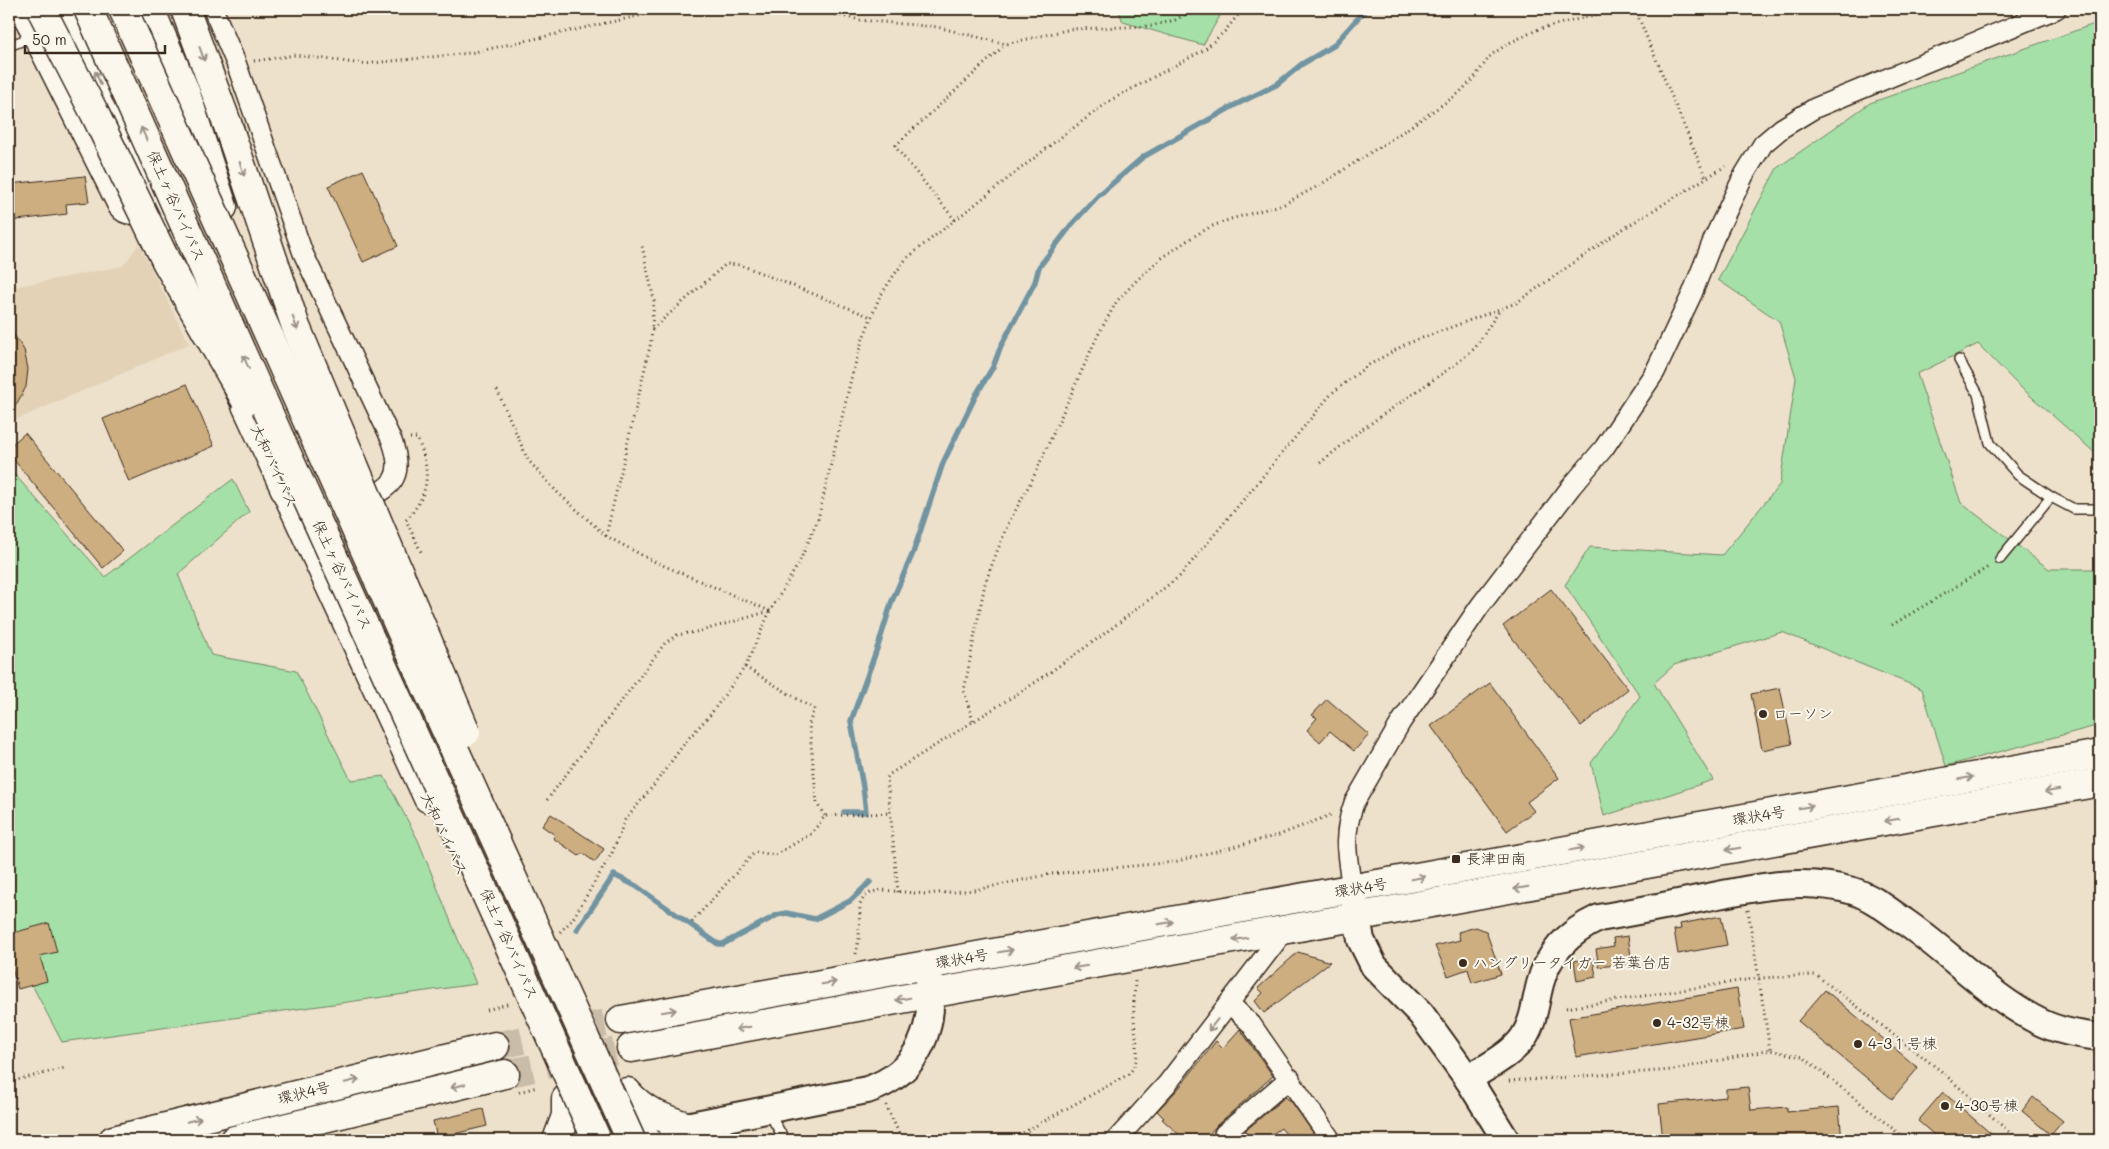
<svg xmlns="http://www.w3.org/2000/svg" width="2109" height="1149" font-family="Mali,'Klee One',sans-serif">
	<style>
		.built { fill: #e3d2b6 }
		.green { fill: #a4e0a7; stroke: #708562 }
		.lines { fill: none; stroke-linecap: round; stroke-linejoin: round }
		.stream { stroke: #7294a1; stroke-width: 5.5 }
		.building { fill: #cdae81; stroke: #3b2a1e }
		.primary-tunnel { stroke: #c9bca9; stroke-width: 28; stroke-dasharray: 28 14; stroke-linecap: butt }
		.lane-casing { stroke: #3b2a1e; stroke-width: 12 }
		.street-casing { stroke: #3b2a1e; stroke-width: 22 }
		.secondary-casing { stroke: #3b2a1e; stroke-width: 30 }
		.primary-casing { stroke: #3b2a1e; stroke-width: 31 }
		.highway-casing { stroke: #3b2a1e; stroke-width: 31 }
		.path { stroke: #3b2a1e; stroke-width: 3; stroke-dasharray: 1 4; stroke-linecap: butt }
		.lane { stroke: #fbf7ec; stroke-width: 9 }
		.street { stroke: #fbf7ec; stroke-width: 19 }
		.secondary { stroke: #fbf7ec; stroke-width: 26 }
		.primary { stroke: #fbf7ec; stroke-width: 28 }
		.highway { stroke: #fbf7ec; stroke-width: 28 }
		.highway-bridge-casing { stroke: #3b2a1e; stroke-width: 31; stroke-linecap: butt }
		.highway-bridge { stroke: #fbf7ec; stroke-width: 28 }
		.oneway { stroke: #9b9085 }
		.poi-dot { fill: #3b2a1e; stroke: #fbf7ec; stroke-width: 2 }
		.labels { text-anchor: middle; stroke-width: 4; stroke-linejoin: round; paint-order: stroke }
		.street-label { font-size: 15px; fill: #3b2a1e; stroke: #fbf7ec }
		.poi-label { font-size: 15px; fill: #3b2a1e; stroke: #fbf7ec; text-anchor: start }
	</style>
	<rect width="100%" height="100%" fill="#ede1cc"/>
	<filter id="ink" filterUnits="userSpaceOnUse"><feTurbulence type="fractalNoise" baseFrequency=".02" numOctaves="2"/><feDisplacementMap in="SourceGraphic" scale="10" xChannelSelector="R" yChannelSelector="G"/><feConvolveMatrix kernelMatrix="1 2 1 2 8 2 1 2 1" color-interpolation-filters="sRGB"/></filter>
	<g filter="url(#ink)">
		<path class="built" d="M139 244 189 344 9 423V288L123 266Z"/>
		<g class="green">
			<path d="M1118 9H1224L1203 45 1123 22Z"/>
			<path d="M2100 22V455L2095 453 2017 384 1978 344 1917 374 1961 503 2049 569H2100V725L1946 766 1922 689 1782 632 1674 665 1654 683 1713 780 1604 816 1591 763 1640 696 1565 585 1590 547 1722 555 1780 484 1796 378 1779 321 1718 280 1777 168 1870 103Z"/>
			<path d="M9 468 105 577 233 479 249 512 178 574 211 655 296 671 351 780 384 776 418 840 476 984 62 1042 9 941Z"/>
		</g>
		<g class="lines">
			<g class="stream">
				<path d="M844 812H866L863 787 851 721 879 643 892 601 913 553 943 463 976 395 993 367 1001 346 1035 282 1039 267 1073 223 1098 196 1143 157 1235 105 1276 85 1302 64 1333 46 1366 9"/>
				<path d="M577 930 614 875 636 886 718 944H723L777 915 786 913 815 919 850 901 870 882"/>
			</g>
		</g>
		<g class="building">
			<path d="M363 170 398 246 363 262 328 186Z"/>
			<path d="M85 176 89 202 66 204 67 214 9 221V184Z"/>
			<path d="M9 327 24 350 28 369 26 387 9 417Z"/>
			<path d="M187 384 214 446 129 482 103 419Z"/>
			<path d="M25 433 123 551 103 568 9 454V447Z"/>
			<path d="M1551 589 1628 689 1581 726 1503 626Z"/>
			<path d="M1490 683 1559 778 1527 802 1534 811 1507 831 1431 726Z"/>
			<path d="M1780 688 1792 744 1762 750 1751 694Z"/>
			<path d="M1327 699 1369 735 1354 751 1330 731 1320 742 1307 730 1317 718 1312 715Z"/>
			<path d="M551 814 604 849 595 862 582 853 579 856 553 838 555 835 542 826Z"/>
			<path d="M1721 916 1727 945 1678 954 1674 930 1681 929 1680 924Z"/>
			<path d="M49 923 57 952 40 956 47 981 18 989 11 965H9V934Z"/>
			<path d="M1476 927 1486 931 1501 974 1472 983 1468 969 1448 976 1435 946 1460 940 1458 932Z"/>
			<path d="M1628 936 1632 963 1599 967 1596 949 1614 946 1613 938Z"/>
			<path d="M1298 952 1330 962 1264 1013 1255 1001 1263 993 1258 988Z"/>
			<path d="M1593 958 1596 977 1577 981 1574 961Z"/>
			<path d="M1737 989 1744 1029 1576 1057 1569 1018Z"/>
			<path d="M1825 990 1918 1068 1892 1099 1798 1021Z"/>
			<path d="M1240 1029 1273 1076 1217 1125 1204 1140H1185L1162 1119 1164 1118 1157 1111 1178 1089 1216 1041 1223 1048Z"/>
			<path d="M1748 1087 1751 1110 1787 1107V1112L1839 1107 1842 1140H1663L1659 1104 1726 1097V1089Z"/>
			<path d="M1943 1092 1998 1140H1940L1918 1121Z"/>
			<path d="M1285 1097 1291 1101 1314 1134 1306 1140H1291L1281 1128 1264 1140H1251L1245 1131Z"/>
			<path d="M2033 1097 2063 1121 2051 1135 2022 1111Z"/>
			<path d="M483 1109 487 1126 437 1138 433 1121Z"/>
		</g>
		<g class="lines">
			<g class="primary-tunnel">
				<path d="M495 1046 621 1020"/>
				<path d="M505 1074 631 1048"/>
			</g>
			<g class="lane-casing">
				<g id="lane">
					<path d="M9 46 34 36"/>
					<path d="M1959 360 1978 394 1990 443 2018 475 2051 497 2074 509H2100"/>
					<path d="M2000 559 2051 497"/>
					<path d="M768 1112 785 1140"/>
				</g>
			</g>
			<g class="street-casing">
				<g id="street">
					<path d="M19 9 118 207C128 220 139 213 153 208"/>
					<path d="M213 9 236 63 303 253 392 441C406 481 390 487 357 504"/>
					<path d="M1352 889C1347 855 1342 837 1354 803L1401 722 1480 606 1571 487 1604 448 1655 372 1692 294 1714 238 1744 175 1763 144 1782 128 1815 108 2056 9"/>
					<path d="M1229 1003 1251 1024 1331 1140"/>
					<path d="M1116 1140 1167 1084 1285 930"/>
					<path d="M1230 1140 1224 1134 1290 1078"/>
				</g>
			</g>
			<g class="secondary-casing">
				<g id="secondary">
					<path d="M1353 894 1361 940 1374 966 1421 1014 1468 1079 1506 1140"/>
					<path d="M1468 1079C1486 1067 1510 1056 1523 1038 1534 1022 1535 1003 1540 984 1548 952 1571 931 1599 918 1634 912 1669 905 1703 898 1753 888 1803 876 1853 891 1872 897 1889 911 1905 922 1949 952 1993 1000 2042 1023 2059 1031 2081 1035 2100 1037"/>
					<path d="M686 1126 867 1090C920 1073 937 1025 928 973"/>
				</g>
			</g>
			<g class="primary-casing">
				<g id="primary">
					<path d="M621 1020 2100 754"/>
					<path d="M631 1048 2100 782"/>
					<path d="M113 1140 495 1046"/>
					<path d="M234 1140 505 1074"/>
				</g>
			</g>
			<g class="highway-casing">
				<g id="highway">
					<path d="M68 9 160 219"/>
					<path d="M150 9 185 91 223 207"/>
					<path d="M185 9 227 123"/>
					<path d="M235 381 428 798"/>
					<path d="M627 1092C643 1111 662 1118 686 1126L672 1140"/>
					<path d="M628 1101 646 1140"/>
					<path d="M557 1140 566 1116V1099"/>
				</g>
			</g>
			<g class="path">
				<path d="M811 9 860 20 937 27 1006 44 1071 29 1151 26 1175 20 1195 9"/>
				<path d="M1635 9 1706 178"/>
				<path d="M254 61 295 55 363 64 470 53 670 9"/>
				<path d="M955 220 897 149 896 145 1006 44"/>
				<path d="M652 329 726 264 741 265 871 317"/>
				<path d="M497 390 528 460 557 492 606 536 653 561 770 611"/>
				<path d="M410 438H417C431 469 431 493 406 520L422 554"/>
				<path d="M1320 463 1361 430 1456 364 1475 348 1499 311"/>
				<path d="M606 536 651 342 654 300 642 246"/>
				<path d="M1892 625 1990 566"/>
				<path d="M745 667 814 709 809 724 817 804 825 816"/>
				<path d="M973 721 964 691 977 623 985 584 994 559 1008 524 1033 478 1098 335 1117 301 1137 280 1159 260 1191 238 1210 227 1231 219 1284 204 1320 185 1398 135 1458 94 1474 78 1491 55 1509 43 1539 29 1618 9"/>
				<path d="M547 800 665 643 677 635 701 631 770 611"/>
				<path d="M898 892 887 778 890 774 1036 682 1100 637 1180 576 1332 393 1367 366 1406 344 1516 303 1618 232 1729 164"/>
				<path d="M1748 910 1770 1050"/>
				<path d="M692 922 755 852 775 855 811 834 825 816 890 813"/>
				<path d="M560 932 572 920 612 853 625 820 654 785 687 740 710 715 745 667 770 611 799 563 818 519 852 375 862 341 879 298 894 275 906 259 932 238 1065 134 1111 100 1204 50 1225 31 1243 9"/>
				<path d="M856 954 859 939 860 905 864 897 872 892 882 890 926 894 975 890 1051 874 1174 862 1279 835 1333 814"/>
				<path d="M1566 1008 1759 978 1816 975 1941 1071 2018 1140"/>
				<path d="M487 1010 510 1003"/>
				<path d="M1509 1081 1673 1070 1770 1050 1803 1057 1907 1140"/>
				<path d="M9 1082 65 1068"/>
				<path d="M519 1092 537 1087"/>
				<path d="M886 1105 902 1140"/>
				<path d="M1010 1140 1129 1074C1143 1057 1135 1039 1134 1018 1133 1005 1135 992 1135 979"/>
			</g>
			<use href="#lane" class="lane"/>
			<use href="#street" class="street"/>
			<use href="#secondary" class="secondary"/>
			<use href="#primary" class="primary"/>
			<use href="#highway" class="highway"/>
			<g class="highway-bridge-casing">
				<g id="highway-bridge">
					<path d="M41 9 95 114 166 261 246 401"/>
					<path d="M88 9 295 472 597 1140"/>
					<path d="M123 9 406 642 631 1140"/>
					<path d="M227 123 296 327 466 732"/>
				</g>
			</g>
			<use href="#highway-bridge" class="highway-bridge"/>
		</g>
		<defs><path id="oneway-shaft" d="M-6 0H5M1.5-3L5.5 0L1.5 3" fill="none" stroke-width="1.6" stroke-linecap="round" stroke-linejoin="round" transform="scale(1.25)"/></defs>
		<g class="oneway">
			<use href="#oneway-shaft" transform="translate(202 54) rotate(70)"/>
			<use href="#oneway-shaft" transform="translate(98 78) rotate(-113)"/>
			<use href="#oneway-shaft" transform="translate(144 134) rotate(-114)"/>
			<use href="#oneway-shaft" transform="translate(242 169) rotate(72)"/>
			<use href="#oneway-shaft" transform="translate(295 323) rotate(70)"/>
			<use href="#oneway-shaft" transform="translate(246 362) rotate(-114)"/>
			<use href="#oneway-shaft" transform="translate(1966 778) rotate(-10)"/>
			<use href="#oneway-shaft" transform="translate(2052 791) rotate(170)"/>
			<use href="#oneway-shaft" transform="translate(1806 807) rotate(-10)"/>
			<use href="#oneway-shaft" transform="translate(1892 820) rotate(170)"/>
			<use href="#oneway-shaft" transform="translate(1577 849) rotate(-10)"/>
			<use href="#oneway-shaft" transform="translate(1733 849) rotate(170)"/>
			<use href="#oneway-shaft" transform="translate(1418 878) rotate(-10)"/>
			<use href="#oneway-shaft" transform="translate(1521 888) rotate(170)"/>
			<use href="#oneway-shaft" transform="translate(1166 923) rotate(-10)"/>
			<use href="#oneway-shaft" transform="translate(1240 939) rotate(170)"/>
			<use href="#oneway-shaft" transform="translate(1006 951) rotate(-10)"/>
			<use href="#oneway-shaft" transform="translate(1080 967) rotate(170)"/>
			<use href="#oneway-shaft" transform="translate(829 983) rotate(-10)"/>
			<use href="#oneway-shaft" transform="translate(903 999) rotate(170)"/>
			<use href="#oneway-shaft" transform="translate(669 1011) rotate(-10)"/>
			<use href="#oneway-shaft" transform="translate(1213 1025) rotate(128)"/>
			<use href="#oneway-shaft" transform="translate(743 1028) rotate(170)"/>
			<use href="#oneway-shaft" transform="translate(352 1081) rotate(-14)"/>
			<use href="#oneway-shaft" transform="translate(458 1086) rotate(166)"/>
			<use href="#oneway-shaft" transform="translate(194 1120) rotate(-14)"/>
		</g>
	</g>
	<g class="poi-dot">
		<circle cx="1763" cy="714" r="5"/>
		<rect x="1451" y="854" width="10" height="10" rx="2.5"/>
		<circle cx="1463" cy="963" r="5"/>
		<circle cx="1657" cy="1023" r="5"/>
		<circle cx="1858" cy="1044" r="5"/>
		<circle cx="1945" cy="1106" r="5"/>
	</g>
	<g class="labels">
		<g class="street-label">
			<text transform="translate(176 206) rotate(66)" y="5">保土ヶ谷バイパス</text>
			<text transform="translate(274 466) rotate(65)" y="5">大和バイパス</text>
			<text transform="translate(342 575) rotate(65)" y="5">保土ヶ谷バイパス</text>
			<text transform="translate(1759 816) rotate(-10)" y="5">環状4号</text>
			<text transform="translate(444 834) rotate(65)" y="5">大和バイパス</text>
			<text transform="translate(1361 888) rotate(-10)" y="5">環状4号</text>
			<text transform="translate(509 944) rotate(66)" y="5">保土ヶ谷バイパス</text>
			<text transform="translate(962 959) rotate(-10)" y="5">環状4号</text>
			<text transform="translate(304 1093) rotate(-14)" y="5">環状4号</text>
		</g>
		<g class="poi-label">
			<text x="1773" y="719">ローソン</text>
			<text x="1466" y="864">長津田南</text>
			<text x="1473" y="968">ハングリータイガー 若葉台店</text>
			<text x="1667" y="1028">4-32号棟</text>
			<text x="1868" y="1049">4-3１号棟</text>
			<text x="1955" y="1111">4-30号棟</text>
		</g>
	</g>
	<rect width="2109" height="1149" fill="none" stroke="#fbf7ec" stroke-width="30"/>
	<rect x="15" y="15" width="2079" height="1119" fill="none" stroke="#3b2a1e" stroke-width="2" filter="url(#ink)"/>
	<path d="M25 45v8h140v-8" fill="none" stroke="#3b2a1e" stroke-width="2.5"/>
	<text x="32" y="45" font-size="15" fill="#3b2a1e" stroke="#fbf7ec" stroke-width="4" paint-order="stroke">50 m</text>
</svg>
